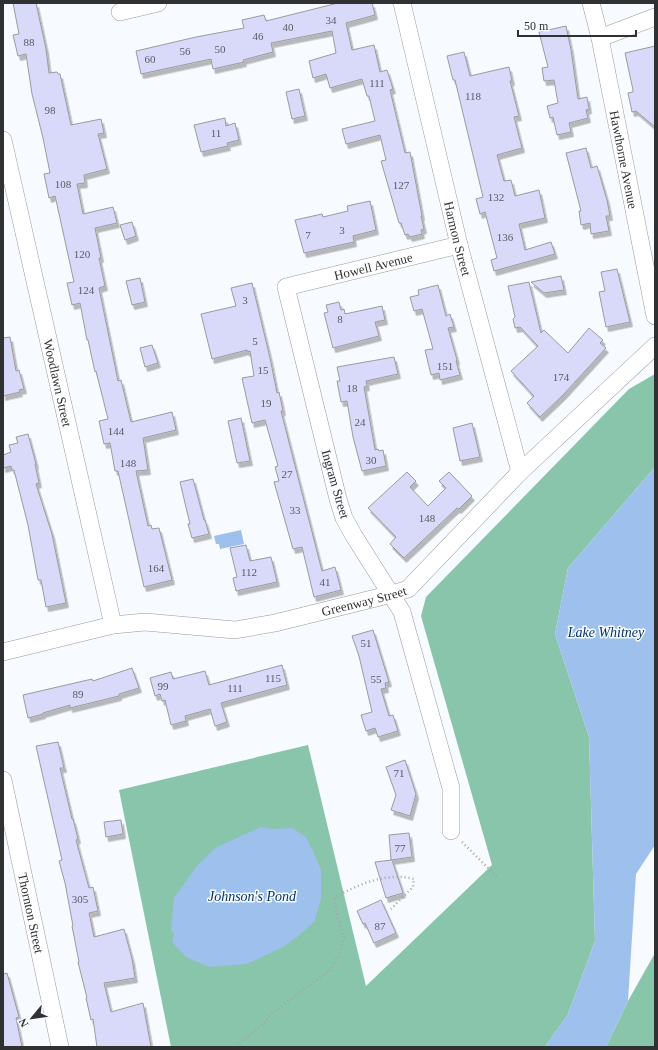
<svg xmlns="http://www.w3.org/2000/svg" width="658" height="1050" font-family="Georgia,serif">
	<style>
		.forest { fill: #89c5aa }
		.water { fill: #9ec0ec }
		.building { fill: #d9d9fa; stroke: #9a9b9f; filter: url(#shadow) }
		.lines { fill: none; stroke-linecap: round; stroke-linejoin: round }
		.minor-casing { stroke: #97999d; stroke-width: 18 }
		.path { stroke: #a3a5a8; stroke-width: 2.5; stroke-dasharray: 1 3; stroke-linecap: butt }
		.minor { stroke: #fff; stroke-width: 17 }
		.labels { text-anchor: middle; stroke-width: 3; stroke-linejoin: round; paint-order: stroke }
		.number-label { font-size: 11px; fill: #5a5b64 }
		.street-label { font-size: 13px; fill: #2f3132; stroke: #f7fafe }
		.water-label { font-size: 14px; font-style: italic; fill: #033468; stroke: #f7fafe }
	</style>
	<defs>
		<filter id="shadow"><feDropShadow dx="2.5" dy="4.5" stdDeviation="0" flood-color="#0004"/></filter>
	</defs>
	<rect width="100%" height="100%" fill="#f7fafe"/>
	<g class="forest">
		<path d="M655 374V467L568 568 555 634 589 737 595 941 568 1014 545 1047H171L119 790 308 745 366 986 492 865 421 616 426 597 629 389Z"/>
		<path d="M655 953V1047H606L628 1001Z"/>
	</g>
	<g class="water">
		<path d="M655 467V845L636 874 628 1001 606 1047H545L568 1014 595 941 589 737 555 634 568 568Z"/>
		<path d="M241 530 244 544 220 549 219 544H216L214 536Z"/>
		<path d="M261 827 272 829 292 828 306 837 310 846 312 848 321 870V899L314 922 297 937 283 947 247 964 209 967 186 957 172 942 174 934 171 929 174 898 196 867 215 848Z"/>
	</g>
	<g class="building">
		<path d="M13 3H36L46 49 49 73 57 72 58 74H60L71 125 101 119 104 133 98 134 107 169 84 175 85 183 77 184 83 214 113 207 117 223 95 228 101 258H99L105 286 99 288 101 298 118 381 121 380 131 422 172 412 176 430 143 438 148 470 136 471 148 526 151 525 152 529 159 528 172 580 144 587 118 471H115L110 443 104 444 99 421 108 419 96 371 95 372 88 340H87L80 303 72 305 67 283 74 282 56 200 55 196 49 198 44 174 50 173 43 138 32 94 26 54 18 56 13 35 19 34Z"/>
		<path d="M338 3H372L375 15 346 23 352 50 374 45 380 72 387 70 393 89 390 90 405 153 410 152 422 216H421L424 229 421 230 422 234 410 237 408 234 405 235 401 223H399L381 161 386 160 380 135 346 144 342 129 375 121 369 96H367L362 79 330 88 326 74 313 78 309 61 336 53 332 31 271 43 273 52 243 60 244 62 213 69 211 59 141 74 136 51 196 37 244 28 242 20 264 15 266 21Z"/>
		<path d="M566 26 571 50 578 99 587 97 589 109 586 110 588 118 569 123 571 132 557 135 553 117 550 118 547 106 558 103 554 80 544 81 542 68 548 67 539 32Z"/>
		<path d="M655 46V127L636 111 632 112 628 93 633 92V90L625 53Z"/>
		<path d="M464 52 470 76 509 67 512 81H510L519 116 514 117 522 148 497 155 504 181 511 180 515 196 539 190 545 218 519 224 525 250 551 242 555 254 494 271 491 260 497 258 485 212 480 214 476 199 483 197 455 80H453L447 56Z"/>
		<path d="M299 89 305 116 292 119 286 92Z"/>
		<path d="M225 118 226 126 235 123 239 140 227 143 228 146 201 152 194 125Z"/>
		<path d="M586 148 591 168 597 166 607 200 610 216H606L609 231 591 234 590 223 581 225 579 211H581L566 153Z"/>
		<path d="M370 201 376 230 353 236 354 242 304 253 295 220 322 214 323 217 348 211 347 206Z"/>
		<path d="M132 222 136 236 125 240 120 225Z"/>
		<path d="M617 269 630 322 606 327 599 292 605 291 601 272Z"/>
		<path d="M561 276 564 290 544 293 531 282Z"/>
		<path d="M140 278 145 302 132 305 126 281Z"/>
		<path d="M529 282 541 333 544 330 568 353 589 328 603 340 600 343 606 348 564 394 540 417 527 403 534 396 511 371 538 346 520 327 515 328 513 319 515 317 508 286Z"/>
		<path d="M252 283 270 358 277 393 279 392 283 411H281L322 571 335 567 341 590 314 597 302 547 293 549 274 482 279 481 275 467 278 466 265 420 252 423 242 378 254 376 250 351 247 352V350L212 359 201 314 236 306 231 288Z"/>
		<path d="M438 285 446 316 450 314 454 327 448 328 457 360 456 361 460 375 440 380 439 373 431 375 425 350 433 349 422 309 414 311 410 297 419 295 418 290Z"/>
		<path d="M339 302 341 310 344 309 345 314 382 306 385 320 375 322 379 336 333 348 324 313 328 312 326 305Z"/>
		<path d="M10 337 16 371 19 370 24 389 19 390 20 392 3 396V338Z"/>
		<path d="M152 345 158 363 145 367 140 348Z"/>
		<path d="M394 357 398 374 366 381 367 386 364 387 375 450 378 449 379 451 383 450 386 466 362 471 353 437 347 401 341 402 337 381H340L337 367Z"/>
		<path d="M241 418 250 461 237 463 228 421Z"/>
		<path d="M472 423 480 457 460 461 453 428Z"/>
		<path d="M28 434 36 464H35L39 483 36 484 52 534 66 603 46 607 41 580H38L28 525 14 470H12L11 466 3 468V455L11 452 9 445 18 443 16 437Z"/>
		<path d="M407 472 416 481 410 487 428 506 446 488 439 481 449 472 472 496 459 509 457 508 404 558 390 544 396 537 368 508Z"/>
		<path d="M193 479 204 520H205L209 534 192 538 188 524H190L180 482Z"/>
		<path d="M246 545 250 561 271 557 277 582 236 591 233 578 237 577 230 548Z"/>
		<path d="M373 630 389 682 385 683 386 688 381 689 389 716 393 715 398 731 378 737 375 728 366 731 361 715 372 712 359 656 352 636Z"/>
		<path d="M282 665 287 685 221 703 227 722 215 726 210 709 185 716 186 721 171 725 165 700 162 701 160 694 155 696 150 678 171 672 173 679 205 671 209 685Z"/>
		<path d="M132 668 139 688 119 694V696L70 708V705L43 713V714L28 718 23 695 92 679 93 681Z"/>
		<path d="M58 742 64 768H60L72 819H73L78 839 76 840 89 888 93 887 98 911 89 913 94 937 124 929 132 959 135 978 104 983 111 1012 143 1003 151 1047H97L93 1019 91 1020 86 998H87L78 962H79L72 926H73L65 883 59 861 62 860 36 746Z"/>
		<path d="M405 760 416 794 410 816 391 810 396 795 386 767Z"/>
		<path d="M121 820 123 834 106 837 104 822Z"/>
		<path d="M409 833 412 857 391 860 389 835Z"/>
		<path d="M392 860 403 893 386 898 375 862Z"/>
		<path d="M381 900 396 933 374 943 365 923 363 924 357 911Z"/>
		<path d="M7 973 19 1017 16 1018 22 1047H3V974Z"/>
	</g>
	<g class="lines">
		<g class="minor-casing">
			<g id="minor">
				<path id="s1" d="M402 3 459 245 520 472"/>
				<path id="s2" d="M591 3 600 38 655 316"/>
				<path d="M120 12 158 3"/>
				<path d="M600 38 655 17"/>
				<path id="s3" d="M3 140 113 625"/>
				<path id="s4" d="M3 652 113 625 145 622 235 630 275 623 392 594 408 589 520 472 655 346"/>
				<path id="s5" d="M3 780 60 1047"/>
				<path id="s6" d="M451 831V788L402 612 354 536 344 518 338 499 286 287 459 245"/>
			</g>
		</g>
		<g class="path">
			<path d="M462 842 497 877"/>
			<path d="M238 1047 240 1043 262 1025 272 1013 330 970 339 955 344 937 337 915 334 898C358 884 387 872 414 879L413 887 391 909"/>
		</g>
		<use href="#minor" class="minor"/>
	</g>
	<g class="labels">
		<g class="number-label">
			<text x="331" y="24">34</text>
			<text x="288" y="31">40</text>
			<text x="258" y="40">46</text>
			<text x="29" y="46">88</text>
			<text x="220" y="53">50</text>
			<text x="185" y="55">56</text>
			<text x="150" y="63">60</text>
			<text x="377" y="87">111</text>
			<text x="473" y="100">118</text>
			<text x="50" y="114">98</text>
			<text x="216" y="137">11</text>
			<text x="63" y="188">108</text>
			<text x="401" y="189">127</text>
			<text x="496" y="201">132</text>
			<text x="342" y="234">3</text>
			<text x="308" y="239">7</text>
			<text x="505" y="241">136</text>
			<text x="82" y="258">120</text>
			<text x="86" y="294">124</text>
			<text x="245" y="304">3</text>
			<text x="340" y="323">8</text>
			<text x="255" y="345">5</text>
			<text x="445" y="370">151</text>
			<text x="263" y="374">15</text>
			<text x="561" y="381">174</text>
			<text x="352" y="392">18</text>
			<text x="266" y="407">19</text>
			<text x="360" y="426">24</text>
			<text x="116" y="435">144</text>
			<text x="371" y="464">30</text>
			<text x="128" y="467">148</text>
			<text x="287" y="478">27</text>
			<text x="295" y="514">33</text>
			<text x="427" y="522">148</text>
			<text x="156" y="572">164</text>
			<text x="249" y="576">112</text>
			<text x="325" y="586">41</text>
			<text x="366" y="647">51</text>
			<text x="273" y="682">115</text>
			<text x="376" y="683">55</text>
			<text x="163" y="690">99</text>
			<text x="235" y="692">111</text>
			<text x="78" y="698">89</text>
			<text x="399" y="777">71</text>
			<text x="400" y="852">77</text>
			<text x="80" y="903">305</text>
			<text x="380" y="930">87</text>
		</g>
		<g class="street-label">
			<text dy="5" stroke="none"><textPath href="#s2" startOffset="160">Hawthorne Avenue</textPath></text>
			<text dy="5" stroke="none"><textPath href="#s1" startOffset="242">Harmon Street</textPath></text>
			<text dy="5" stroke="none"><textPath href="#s6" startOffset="664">Howell Avenue</textPath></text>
			<text dy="5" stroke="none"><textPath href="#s3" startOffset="249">Woodlawn Street</textPath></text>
			<text transform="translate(336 484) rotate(74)" y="5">Ingram Street</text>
			<text dy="5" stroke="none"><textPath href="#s4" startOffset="368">Greenway Street</textPath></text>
			<text dy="5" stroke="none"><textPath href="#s5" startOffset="136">Thornton Street</textPath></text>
		</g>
		<g class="water-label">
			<text x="606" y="637">Lake Whitney</text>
			<text x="252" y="901">Johnson's Pond</text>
		</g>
	</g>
	<rect width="658" height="1050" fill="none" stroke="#2f3132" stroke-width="8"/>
	<g transform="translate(32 1018) rotate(241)" stroke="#f7fafe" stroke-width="3" paint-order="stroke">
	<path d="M0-3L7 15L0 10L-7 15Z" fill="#2f3132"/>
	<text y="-6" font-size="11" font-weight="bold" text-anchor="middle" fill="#2f3132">N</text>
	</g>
	<path d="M518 30v6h118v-6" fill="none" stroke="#2f3132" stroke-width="2"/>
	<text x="524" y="30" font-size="12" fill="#2f3132" stroke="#f7fafe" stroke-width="3" paint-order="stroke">50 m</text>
</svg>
